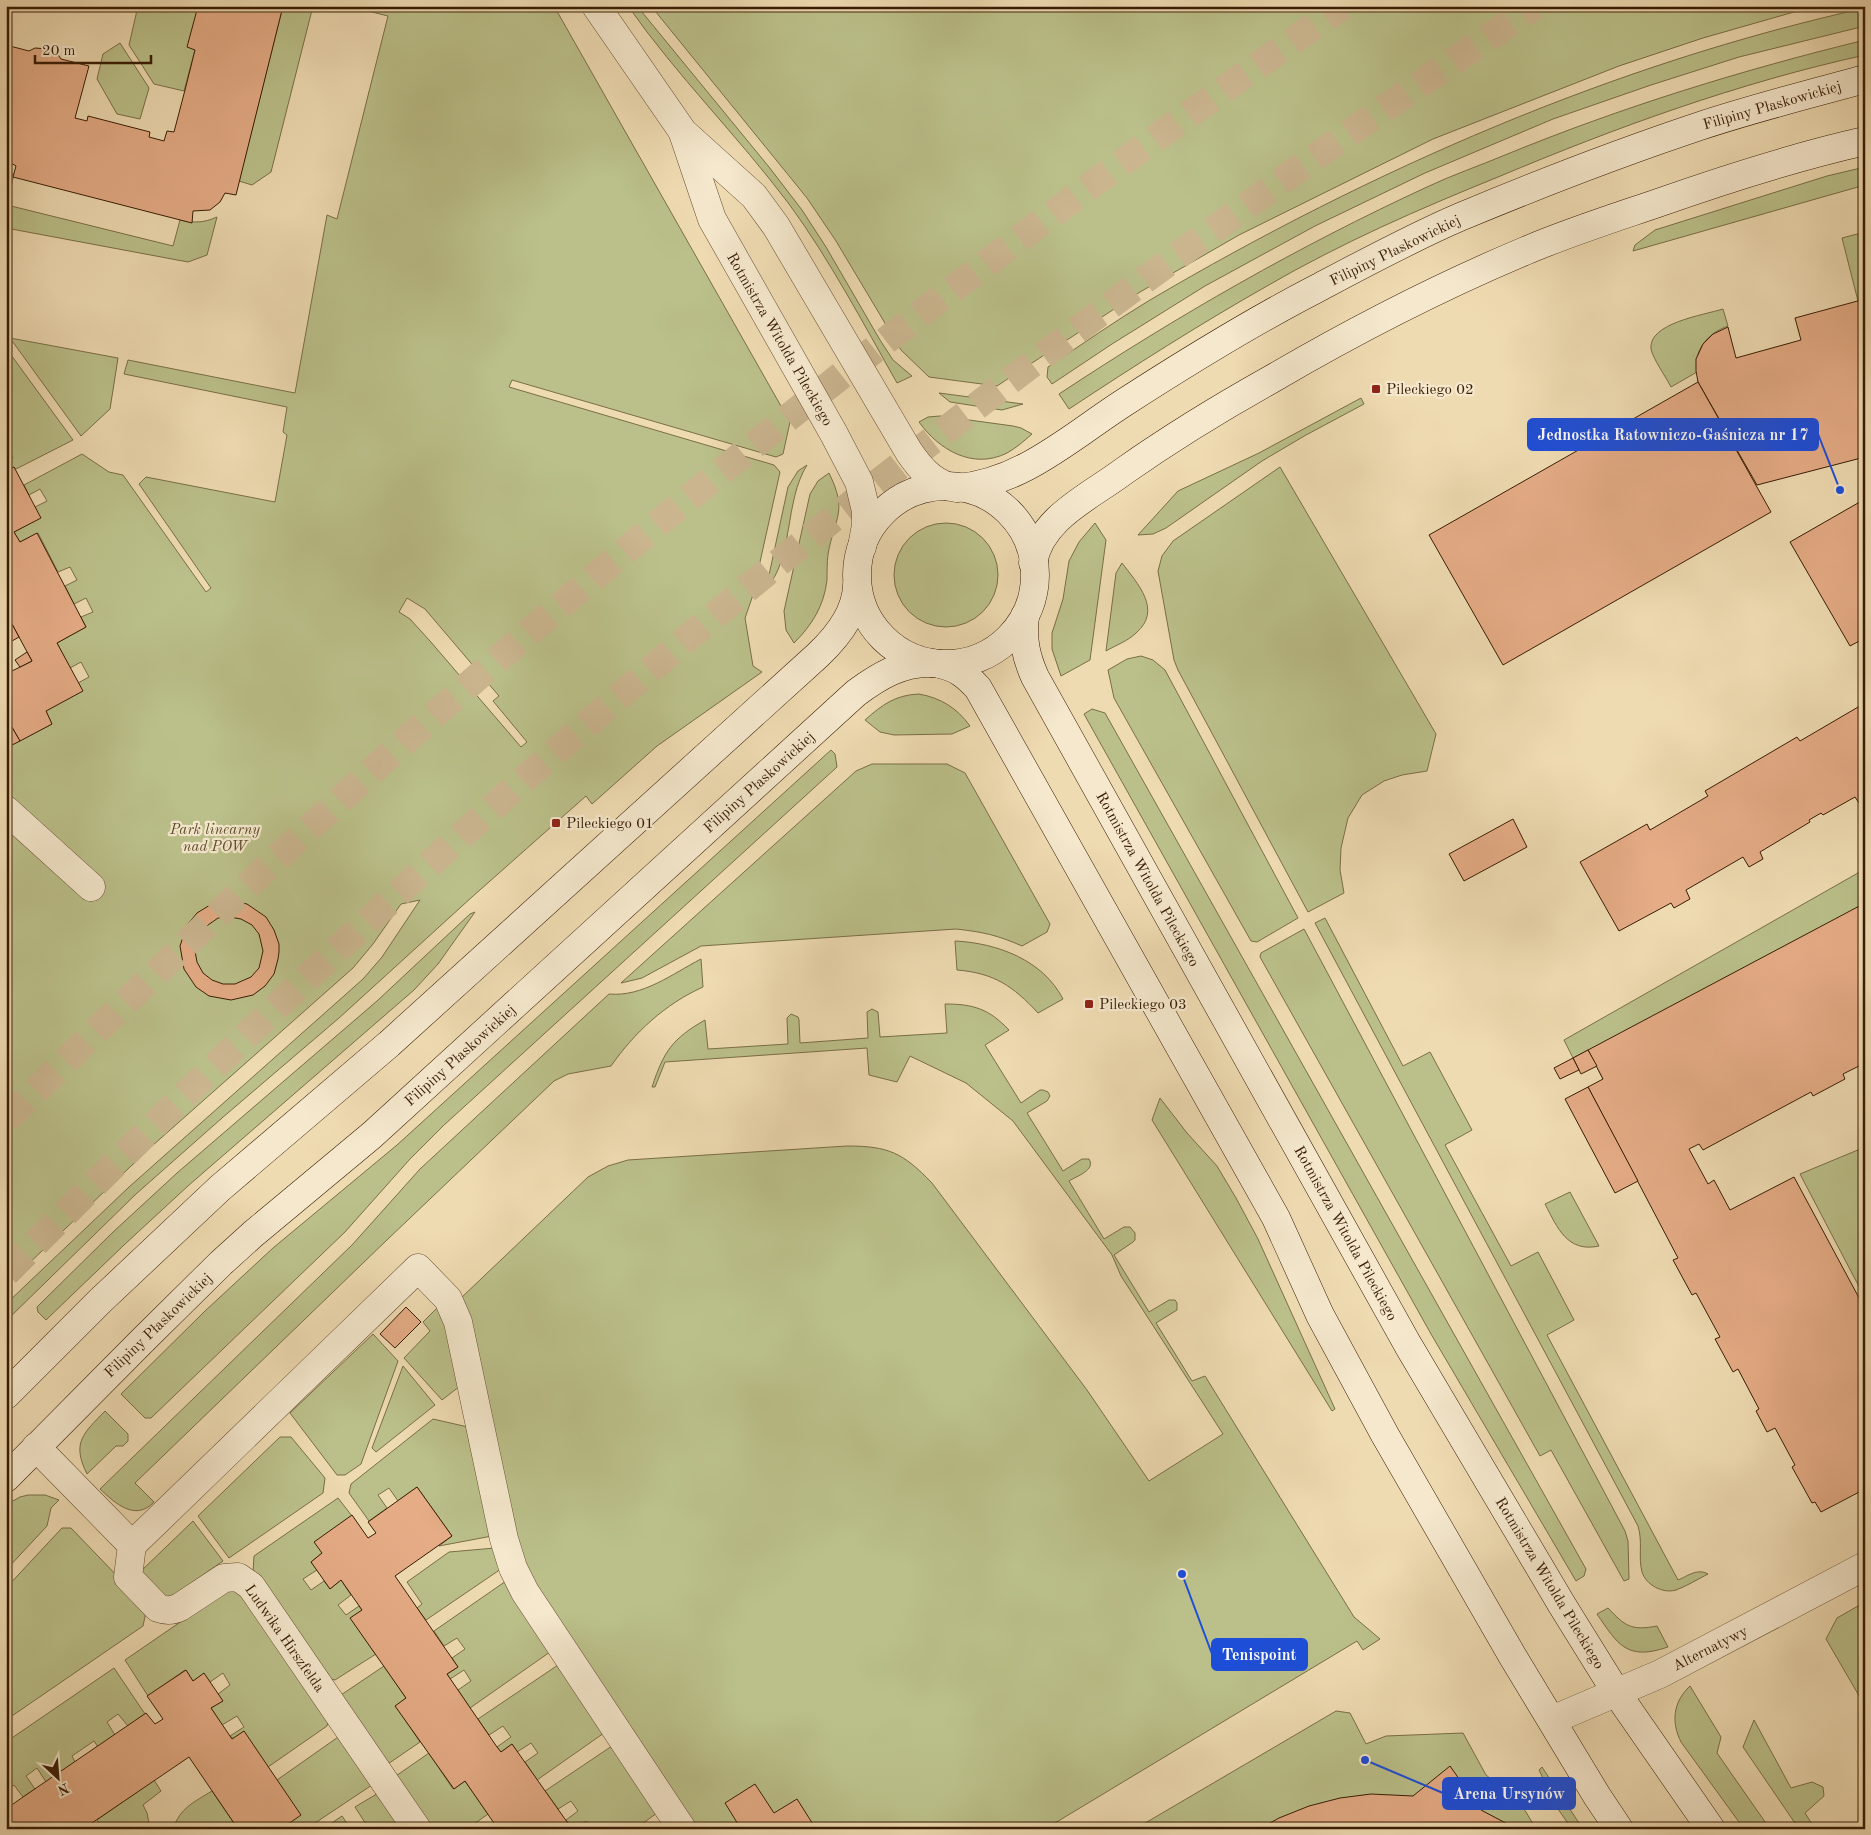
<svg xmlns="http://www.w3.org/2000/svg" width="1871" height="1835" font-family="'Old Standard TT',serif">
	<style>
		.green { fill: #bbc08a; stroke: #7a6e46; fill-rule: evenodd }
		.building { fill: #e5ac86; stroke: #381c03; fill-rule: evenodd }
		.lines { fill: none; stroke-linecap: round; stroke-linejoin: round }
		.motorway-tunnel { stroke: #cab58f; stroke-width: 28; stroke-dasharray: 28 14; stroke-linecap: butt }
		.minor-casing { stroke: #664c2f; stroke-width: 29 }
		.secondary-casing { stroke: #381c03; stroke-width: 29 }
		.minor { stroke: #f5e8cd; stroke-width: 28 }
		.secondary { stroke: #f5e8cd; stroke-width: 28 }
		.poi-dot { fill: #8f2418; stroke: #f5e8cd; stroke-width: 2 }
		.labels { text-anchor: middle; stroke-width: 4.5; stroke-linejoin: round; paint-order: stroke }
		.street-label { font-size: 15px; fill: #381c03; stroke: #f5e8cd }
		.poi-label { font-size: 15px; fill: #381c03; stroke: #f5e8cd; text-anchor: start }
		.park-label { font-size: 15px; font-style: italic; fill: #5f4d2c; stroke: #f5e8cd }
		.leader { fill: none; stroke: #1d4ed8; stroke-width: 2 }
		.callout-dot { fill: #1d4ed8; stroke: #f5e8cd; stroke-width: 2 }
		.callout { fill: #1d4ed8; stroke: #1d4ed8; stroke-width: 2 }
		.callout-label { font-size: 16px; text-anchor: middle; font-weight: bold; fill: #fff }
	</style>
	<rect width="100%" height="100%" fill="#efdbb2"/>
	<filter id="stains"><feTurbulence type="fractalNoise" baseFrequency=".004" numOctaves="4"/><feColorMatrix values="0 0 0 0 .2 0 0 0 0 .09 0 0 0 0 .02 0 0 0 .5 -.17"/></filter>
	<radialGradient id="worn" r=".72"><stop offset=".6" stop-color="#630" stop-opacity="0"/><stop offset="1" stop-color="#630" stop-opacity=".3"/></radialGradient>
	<g class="green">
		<path d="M138 6H198L195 50 184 91 154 84 129 45Z"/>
		<path d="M283 6H313L271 172 252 185 239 181Z"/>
		<path d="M360 6H554L790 422 783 454 776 457 512 380 509 387 774 465 780 472 752 598 745 618 753 666 762 672 657 746 592 804 586 796 472 897 339 1018 222 1118 136 1194 6 1321V1304L129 1187 363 979 382 957 420 900 401 904 373 944 353 968 152 1146 22 1270 6 1282V748L52 724 46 711 82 691 78 683 89 677 81 662 70 668 57 643 86 627 81 617 93 612 86 598 74 604 65 586 77 580 70 567 58 572 38 533 20 542 14 532 40 518 35 507 47 501 40 489 29 495 24 485 82 454 109 472 123 475 206 592 211 588 139 484 146 477 275 502 287 435 283 432 287 407 124 374 128 360 295 393 327 215 337 219 388 16 360 9ZM407 598 425 609 499 696 493 701 527 742 521 747 430 641 410 619 399 612Z"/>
		<path d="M628 6H637L769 167 802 210 826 247 880 340 893 360 912 376 897 383C863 323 830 260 789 204 738 136 677 76 628 6Z"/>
		<path d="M651 6H1815L1703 38 1619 66 1433 139 1239 235 1140 292 997 386 929 377 901 350 836 241 807 198Z"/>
		<path d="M1865 8V26L1739 57 1651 85 1553 119 1425 173 1315 226 1205 286 1112 344 1052 384 1047 377 1048 367C1081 345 1115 321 1150 300 1371 170 1613 64 1865 8Z"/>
		<path d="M1865 40V55C1738 83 1617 127 1498 177 1419 209 1341 243 1267 286 1200 324 1134 366 1069 409L1059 394C1177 316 1299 246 1427 187 1452 175 1479 166 1505 155 1622 107 1742 70 1865 40Z"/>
		<path d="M120 43 149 88 140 119 117 114 97 79 103 54Z"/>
		<path d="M1865 167V185L1633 251 1635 245 1655 230 1827 176Z"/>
		<path d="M6 173 14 174 7 205 173 246 180 220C194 223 204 223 217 217L207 255 188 262 6 228Z"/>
		<path d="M1865 232V299L1858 301 1842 238Z"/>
		<path d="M1723 309 1728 326C1708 333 1693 350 1697 372L1671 387C1666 377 1653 359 1651 349 1648 323 1704 315 1723 309Z"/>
		<path d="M10 338 118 358 110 409 81 436Z"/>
		<path d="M6 348 73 440 16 469 14 467 6 471V461L13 458 6 445Z"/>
		<path d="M939 393 1023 404 1002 410 950 402Z"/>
		<path d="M1361 398 1364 404 1306 435 1262 461 1166 528 1153 534 1138 535 1178 491 1259 453Z"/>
		<path d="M940 416 1013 426 1021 428 1032 434C1024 441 1016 448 1007 453 973 470 939 450 919 422L928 417Z"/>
		<path d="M807 465C784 502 794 558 766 589L788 487 798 471Z"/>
		<path d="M1280 467 1436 734 1427 771 1402 775 1384 781 1362 795 1348 818 1341 848 1340 870 1344 893 1308 912 1178 670 1174 660 1158 571 1162 556 1173 541Z"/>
		<path d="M829 473C848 512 835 516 828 554 827 563 827 571 827 580 824 606 812 625 794 643L786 630 784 611 810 494 818 481Z"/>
		<path d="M1095 523 1106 540 1090 660 1061 676 1052 649V633L1063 599 1069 561 1079 542Z"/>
		<circle cx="946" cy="575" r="52"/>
		<path d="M1122 563C1137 583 1163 610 1136 633 1128 641 1116 645 1106 651L1116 573Z"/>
		<path d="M1141 656 1153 660 1165 670 1298 918 1257 942 1251 941 1114 698 1108 670 1127 659Z"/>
		<path d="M919 694C941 698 957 708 970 726L952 734 894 735 880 732 865 720C882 705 895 695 919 694Z"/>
		<path d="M1092 709 1105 713 1586 1569 1584 1576 1576 1581 1431 1334 1084 714Z"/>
		<path d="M831 750 835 754 837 767 443 1126 410 1159 345 1232 151 1418H145L121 1394 205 1311 273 1248 397 1145Z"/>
		<path d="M872 764H947L965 773 1050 924 1047 932 1022 946C997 935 983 932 956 929L701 946 642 978 621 983 856 771Z"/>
		<path d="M1865 869V986L1603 1079 1588 1050 1573 1058 1564 1040Z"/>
		<path d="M475 912 438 964 414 990 189 1185 124 1245 46 1320 38 1312 37 1307 112 1233 177 1173 377 1001 470 914Z"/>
		<path d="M1325 918 1403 1066 1430 1052 1472 1130 1445 1145 1511 1266 1538 1252 1574 1320 1547 1335 1678 1580C1688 1576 1697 1568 1708 1574 1698 1579 1687 1586 1676 1590 1663 1594 1646 1585 1642 1572 1638 1557 1643 1542 1638 1526L1315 923Z"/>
		<path d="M1304 929 1625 1531 1628 1541 1629 1579 1624 1581 1551 1450 1540 1456 1260 957 1261 953Z"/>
		<path d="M955 941C997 943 1043 960 1063 999L1038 1013C1013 986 994 973 957 970Z"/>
		<path d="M701 959 703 987C665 1004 634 1033 611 1066L568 1074 554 1081 389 1238 135 1483 154 1502C135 1522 115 1503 100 1489L352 1245 420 1169 609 994C643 997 672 974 701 959Z"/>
		<path d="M945 1004C974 1004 989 1009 1009 1030L985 1045 1021 1103 1040 1090H1043L1048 1092 1050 1096 1047 1101 1027 1113 1063 1171 1082 1159H1089C1096 1170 1077 1176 1069 1181L1104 1239 1124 1227H1130L1135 1233V1240L1133 1242 1114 1255 1149 1312 1169 1300H1175L1177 1303V1310L1156 1323 1192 1381 1205 1376 1354 1617 1380 1639 1363 1650 1357 1641 1045 1829H710L708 1826 705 1829H696L535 1586 514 1535 461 1298 588 1177 608 1166 628 1160 847 1146C889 1146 903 1153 932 1183L1087 1390 1149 1481 1223 1434 1121 1276 1112 1255 1013 1121 966 1083 910 1056 897 1082 869 1075 867 1048 665 1062 655 1087H652C664 1051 672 1039 705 1020L708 1049 788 1044 787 1018 791 1014 798 1017 799 1020 800 1043 868 1038 867 1012 872 1009 878 1012 880 1037 947 1033Z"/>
		<path d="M1160 1098 1187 1133 1217 1166 1236 1198 1258 1239 1335 1409 1332 1411 1152 1120Z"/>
		<path d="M1865 1147V1298L1800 1174Z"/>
		<path d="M1570 1192 1599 1246C1567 1253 1557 1227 1545 1204Z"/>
		<path d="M439 1306 447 1326 460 1386 442 1400 404 1358 430 1331 423 1322Z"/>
		<path d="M373 1334 398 1361 361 1464 345 1475H337L290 1413Z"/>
		<path d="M403 1366 435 1405 376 1452 372 1448Z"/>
		<path d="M105 1411 128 1434V1441L123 1446H116L87 1474C71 1442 84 1433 105 1411Z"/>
		<path d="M433 1419 468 1427 492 1536 439 1546 452 1536 417 1487 398 1501 389 1488 378 1495 387 1508 369 1521 349 1493 351 1484Z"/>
		<path d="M280 1437H291L325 1478 323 1493 229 1558 198 1516Z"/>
		<path d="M28 1495H45L59 1500 51 1508 47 1526 6 1570V1505L20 1497Z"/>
		<path d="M338 1498 352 1516 322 1553 311 1562 317 1570 303 1579 311 1590 324 1581 330 1589 341 1580 351 1595 338 1605 346 1615 359 1606 362 1610 351 1618 376 1654 335 1680 326 1678 253 1573 254 1556Z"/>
		<path d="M193 1521 223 1561 169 1598 157 1597 140 1572Z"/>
		<path d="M62 1528H71L147 1607 143 1626 6 1720V1588Z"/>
		<path d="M495 1548 501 1569 426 1620 417 1608 422 1604 407 1582 449 1552Z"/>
		<path d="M506 1581 550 1652 470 1708 458 1690 471 1681 464 1670 450 1679 447 1674 458 1667 452 1658 465 1649 457 1638 444 1646 434 1631Z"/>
		<path d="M234 1591 244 1594 329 1718 327 1726 268 1767 230 1736 244 1727 237 1716 222 1725 211 1708 222 1701 218 1694 230 1685 223 1673 210 1682 193 1681 185 1670 148 1696 125 1660 224 1592Z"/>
		<path d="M1865 1602V1706L1826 1639 1837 1618Z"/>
		<path d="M1608 1608C1625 1626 1631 1631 1657 1626L1668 1647C1627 1661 1618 1645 1597 1614Z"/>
		<path d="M558 1665 604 1733 537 1780 525 1762 538 1753 531 1743 517 1752 512 1744 501 1752 497 1747 511 1737 503 1726 489 1735 478 1719Z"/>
		<path d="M384 1666 406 1698 396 1706 420 1742 385 1766 338 1697Z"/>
		<path d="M114 1668 145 1714 128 1726 118 1714 107 1722 115 1735 98 1747 94 1741 72 1756 75 1762 46 1782 37 1768 26 1776 35 1789 23 1797 14 1785 6 1791V1742Z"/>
		<path d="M1690 1686 1721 1737 1717 1753 1770 1829H1744L1681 1742C1671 1722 1673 1702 1690 1686Z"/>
		<path d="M1336 1711 1350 1713 1366 1744 1386 1736 1463 1733 1486 1775 1512 1795 1526 1812 1536 1829H1135Z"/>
		<path d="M1754 1720 1791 1788 1812 1782 1823 1787 1824 1796 1805 1813 1815 1829H1799L1743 1747Z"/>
		<path d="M341 1735 375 1783 306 1829H281L277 1780Z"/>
		<path d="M612 1746 657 1813 635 1829H592L586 1821 576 1829H572L566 1820 578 1811 571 1801 558 1809 545 1791Z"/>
		<path d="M429 1753 453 1789 465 1781 488 1814 467 1829H428L393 1778Z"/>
		<path d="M1542 1767 1583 1829H1572L1558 1809 1539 1770Z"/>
		<path d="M154 1780 161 1791 143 1805 147 1813 150 1829H103L97 1820Z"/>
		<path d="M212 1791 238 1829H173C180 1808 194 1802 212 1791Z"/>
		<path d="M380 1792 405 1829H369L355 1807Z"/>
		<path d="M342 1816 351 1829H323Z"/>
	</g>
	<g class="building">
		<path d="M198 6H283L236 195 225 193 220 202 210 210 193 211 192 223 13 177 16 166 6 160V45L29 51 35 48 48 49 57 53 61 59 89 66 75 118 87 121 88 116 150 132 149 137 164 141 167 131 174 132 185 90 195 50 187 47Z"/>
		<path d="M1865 299V457L1757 485 1698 382 1696 371V359L1703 344 1713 334 1728 327 1736 358 1801 340 1795 318Z"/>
		<path d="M1698 382 1771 512 1503 665 1429 535Z"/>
		<path d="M14 467 41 518 14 532 20 542 37 533 86 627 57 643 83 691 46 711 52 724 20 741 6 717V674L32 661 6 613V471Z"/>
		<path d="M1865 499V638L1850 646 1790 542Z"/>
		<path d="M12 624 19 637 12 641 6 628Z"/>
		<path d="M27 652 32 661 20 667 15 660Z"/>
		<path d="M1865 703V800L1859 803 1855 797 1823 815 1821 813 1809 820 1810 822 1760 852 1763 859 1749 867 1743 857 1686 890 1690 899 1674 908 1671 903 1619 931 1580 862 1647 824 1650 830 1708 796 1705 791 1797 737 1800 741Z"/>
		<path d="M6 717 20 741 6 748Z"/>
		<path d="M1513 819 1527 847 1464 881 1449 854Z"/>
		<path d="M232 901 247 904 266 917 274 930 279 944V952L278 959 274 974 265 986 253 995 231 1000 209 996 196 987 184 969 180 946 187 925 197 913 210 905ZM230 917 241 919 252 925 259 934 263 951 259 968 251 977 235 984H223L212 980 203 973 197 962 195 951 200 933 208 925 218 918Z"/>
		<path d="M1865 903V1063L1843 1074 1845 1079 1813 1096 1811 1092 1703 1150 1699 1144 1689 1149 1708 1184 1714 1180 1730 1210 1794 1177 1865 1309V1482L1863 1483 1865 1489 1821 1512 1815 1502 1812 1503 1792 1467 1795 1465 1775 1428 1767 1432 1756 1411 1759 1409 1738 1369 1733 1372 1715 1339 1720 1337 1696 1293 1692 1295 1673 1260 1678 1258 1588 1087 1603 1079 1588 1050Z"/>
		<path d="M1588 1050 1597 1066 1581 1074 1573 1058Z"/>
		<path d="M1573 1058 1579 1070 1560 1079 1554 1068Z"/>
		<path d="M1588 1087 1638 1181 1615 1193 1565 1099Z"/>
		<path d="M406 1307 421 1322 395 1348 380 1334Z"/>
		<path d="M417 1487 452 1536 395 1576 458 1667 447 1674 497 1747 501 1752 512 1744 572 1829H498L465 1781 454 1789 395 1706 406 1698 350 1618 362 1610 341 1580 330 1589 311 1562 322 1553 314 1542 352 1515 368 1538 376 1533 368 1522Z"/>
		<path d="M186 1670 193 1681 204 1673 223 1701 211 1708 232 1739 244 1731 301 1815 281 1829H238L189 1757 89 1825 91 1829H6V1809L23 1797 146 1713 155 1724 163 1719 147 1696Z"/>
		<path d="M1450 1766 1481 1810 1517 1829H1259L1279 1818 1309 1806 1340 1798 1371 1794 1413 1796Z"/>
		<path d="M755 1784 774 1813 797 1799 816 1829H741L725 1803Z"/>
	</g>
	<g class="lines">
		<g class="motorway-tunnel">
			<path d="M6 1120C172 955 341 794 518 642 781 415 1057 203 1343 6"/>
			<path d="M6 1273C277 998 561 734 864 494 1081 322 1305 160 1535 6"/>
		</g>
		<g class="minor-casing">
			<g id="minor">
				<path d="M596 6 683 132 754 196 776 226 909 452C920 468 931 481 950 487"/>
				<path d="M683 133 712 219 834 434 859 482 866 511V525L862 547"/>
				<path d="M6 810 91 887"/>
				<path d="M36 1447 132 1545"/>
				<path d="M132 1545 418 1268 448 1299 458 1322 504 1539 513 1568 525 1592 682 1829"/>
				<path d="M132 1545 128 1577 158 1608C166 1611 172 1611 180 1607L224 1578 238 1577 251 1586 417 1829"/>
				<path d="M1552 1720 1660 1674 1865 1566"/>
			</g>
		</g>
		<g class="secondary-casing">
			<g id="secondary">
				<circle cx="946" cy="575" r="89"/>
				<path d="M957 488C1022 483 1072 436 1125 402 1187 362 1250 323 1316 289 1363 264 1411 238 1460 217 1539 184 1619 153 1700 126 1754 108 1810 94 1865 79"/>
				<path d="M1033 563C1040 518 1091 496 1124 471 1171 438 1220 408 1270 380 1352 332 1437 288 1525 251 1567 233 1611 219 1655 204 1723 180 1794 157 1865 141"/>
				<path d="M1025 616C1022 639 1026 657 1035 677L1408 1345 1562 1605 1616 1692 1711 1829"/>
				<path d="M940 664C957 668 966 675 978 688L1276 1218 1320 1315 1385 1435 1513 1657 1597 1796 1619 1829"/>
				<path d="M6 1395 100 1301 220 1188 389 1044 818 655C837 637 856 614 857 586"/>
				<path d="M6 1478 144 1339 221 1263 253 1234 372 1135 856 693C879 676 902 662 931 663"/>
			</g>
		</g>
		<use href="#minor" class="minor"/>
		<use href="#secondary" class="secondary"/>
	</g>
	<g class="poi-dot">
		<rect x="1371" y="384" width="10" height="10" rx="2.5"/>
		<rect x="551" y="818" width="10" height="10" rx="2.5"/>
		<rect x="1084" y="999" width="10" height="10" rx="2.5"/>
	</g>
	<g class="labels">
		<g class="street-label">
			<text transform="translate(1772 105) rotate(-16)" y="5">Filipiny Płaskowickiej</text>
			<text transform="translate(1395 250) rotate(-26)" y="5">Filipiny Płaskowickiej</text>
			<text transform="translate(780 339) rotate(60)" y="5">Rotmistrza Witolda Pileckiego</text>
			<text transform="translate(759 782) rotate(-42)" y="5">Filipiny Płaskowickiej</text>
			<text transform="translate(1148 879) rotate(61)" y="5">Rotmistrza Witolda Pileckiego</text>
			<text transform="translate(460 1055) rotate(-42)" y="5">Filipiny Płaskowickiej</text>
			<text transform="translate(1346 1233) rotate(61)" y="5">Rotmistrza Witolda Pileckiego</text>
			<text transform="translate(158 1325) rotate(-44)" y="5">Filipiny Płaskowickiej</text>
			<text transform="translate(1550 1583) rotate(59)" y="5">Rotmistrza Witolda Pileckiego</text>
			<text transform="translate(285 1638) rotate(55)" y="5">Ludwika Hirszfelda</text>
			<text transform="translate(1710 1648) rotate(-27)" y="5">Alternatywy</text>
		</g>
		<g class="poi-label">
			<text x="1386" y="394">Pileckiego 02</text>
			<text x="566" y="828">Pileckiego 01</text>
			<text x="1099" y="1009">Pileckiego 03</text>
		</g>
		<g class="park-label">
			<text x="215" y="834">Park linearny<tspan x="215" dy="17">nad POW</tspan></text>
		</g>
	</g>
	<path class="leader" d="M1840 490L1818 434M1182 1574L1212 1654M1365 1760L1443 1793"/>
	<g class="callout-dot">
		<circle cx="1840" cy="490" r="5"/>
		<circle cx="1182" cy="1574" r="5"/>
		<circle cx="1365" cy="1760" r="5"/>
	</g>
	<g class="callout">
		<rect x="1528" y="419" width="290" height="31" rx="5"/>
		<rect x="1212" y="1639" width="95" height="31" rx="5"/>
		<rect x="1443" y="1778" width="132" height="31" rx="5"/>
	</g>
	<g class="callout-label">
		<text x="1673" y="440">Jednostka Ratowniczo-Gaśnicza nr 17</text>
		<text x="1259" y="1660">Tenispoint</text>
		<text x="1509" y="1799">Arena Ursynów</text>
	</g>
	<rect width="1871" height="1835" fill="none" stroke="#efdbb2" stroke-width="25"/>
	<rect x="8" y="8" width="1856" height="1820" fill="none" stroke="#381c03" stroke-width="2.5"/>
	<rect x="12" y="12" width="1846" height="1810" fill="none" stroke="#381c03"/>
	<g transform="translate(58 1778) rotate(154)" stroke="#f5e8cd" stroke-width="4" paint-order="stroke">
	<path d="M0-4L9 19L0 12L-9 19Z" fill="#381c03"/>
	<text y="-8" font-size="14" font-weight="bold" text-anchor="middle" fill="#381c03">N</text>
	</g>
	<path d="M35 55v8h116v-8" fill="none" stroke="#381c03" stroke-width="2.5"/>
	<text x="42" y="55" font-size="15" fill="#381c03" stroke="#f5e8cd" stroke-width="4" paint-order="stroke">20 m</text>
	<rect width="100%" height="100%" filter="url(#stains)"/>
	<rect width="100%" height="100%" fill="url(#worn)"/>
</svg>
